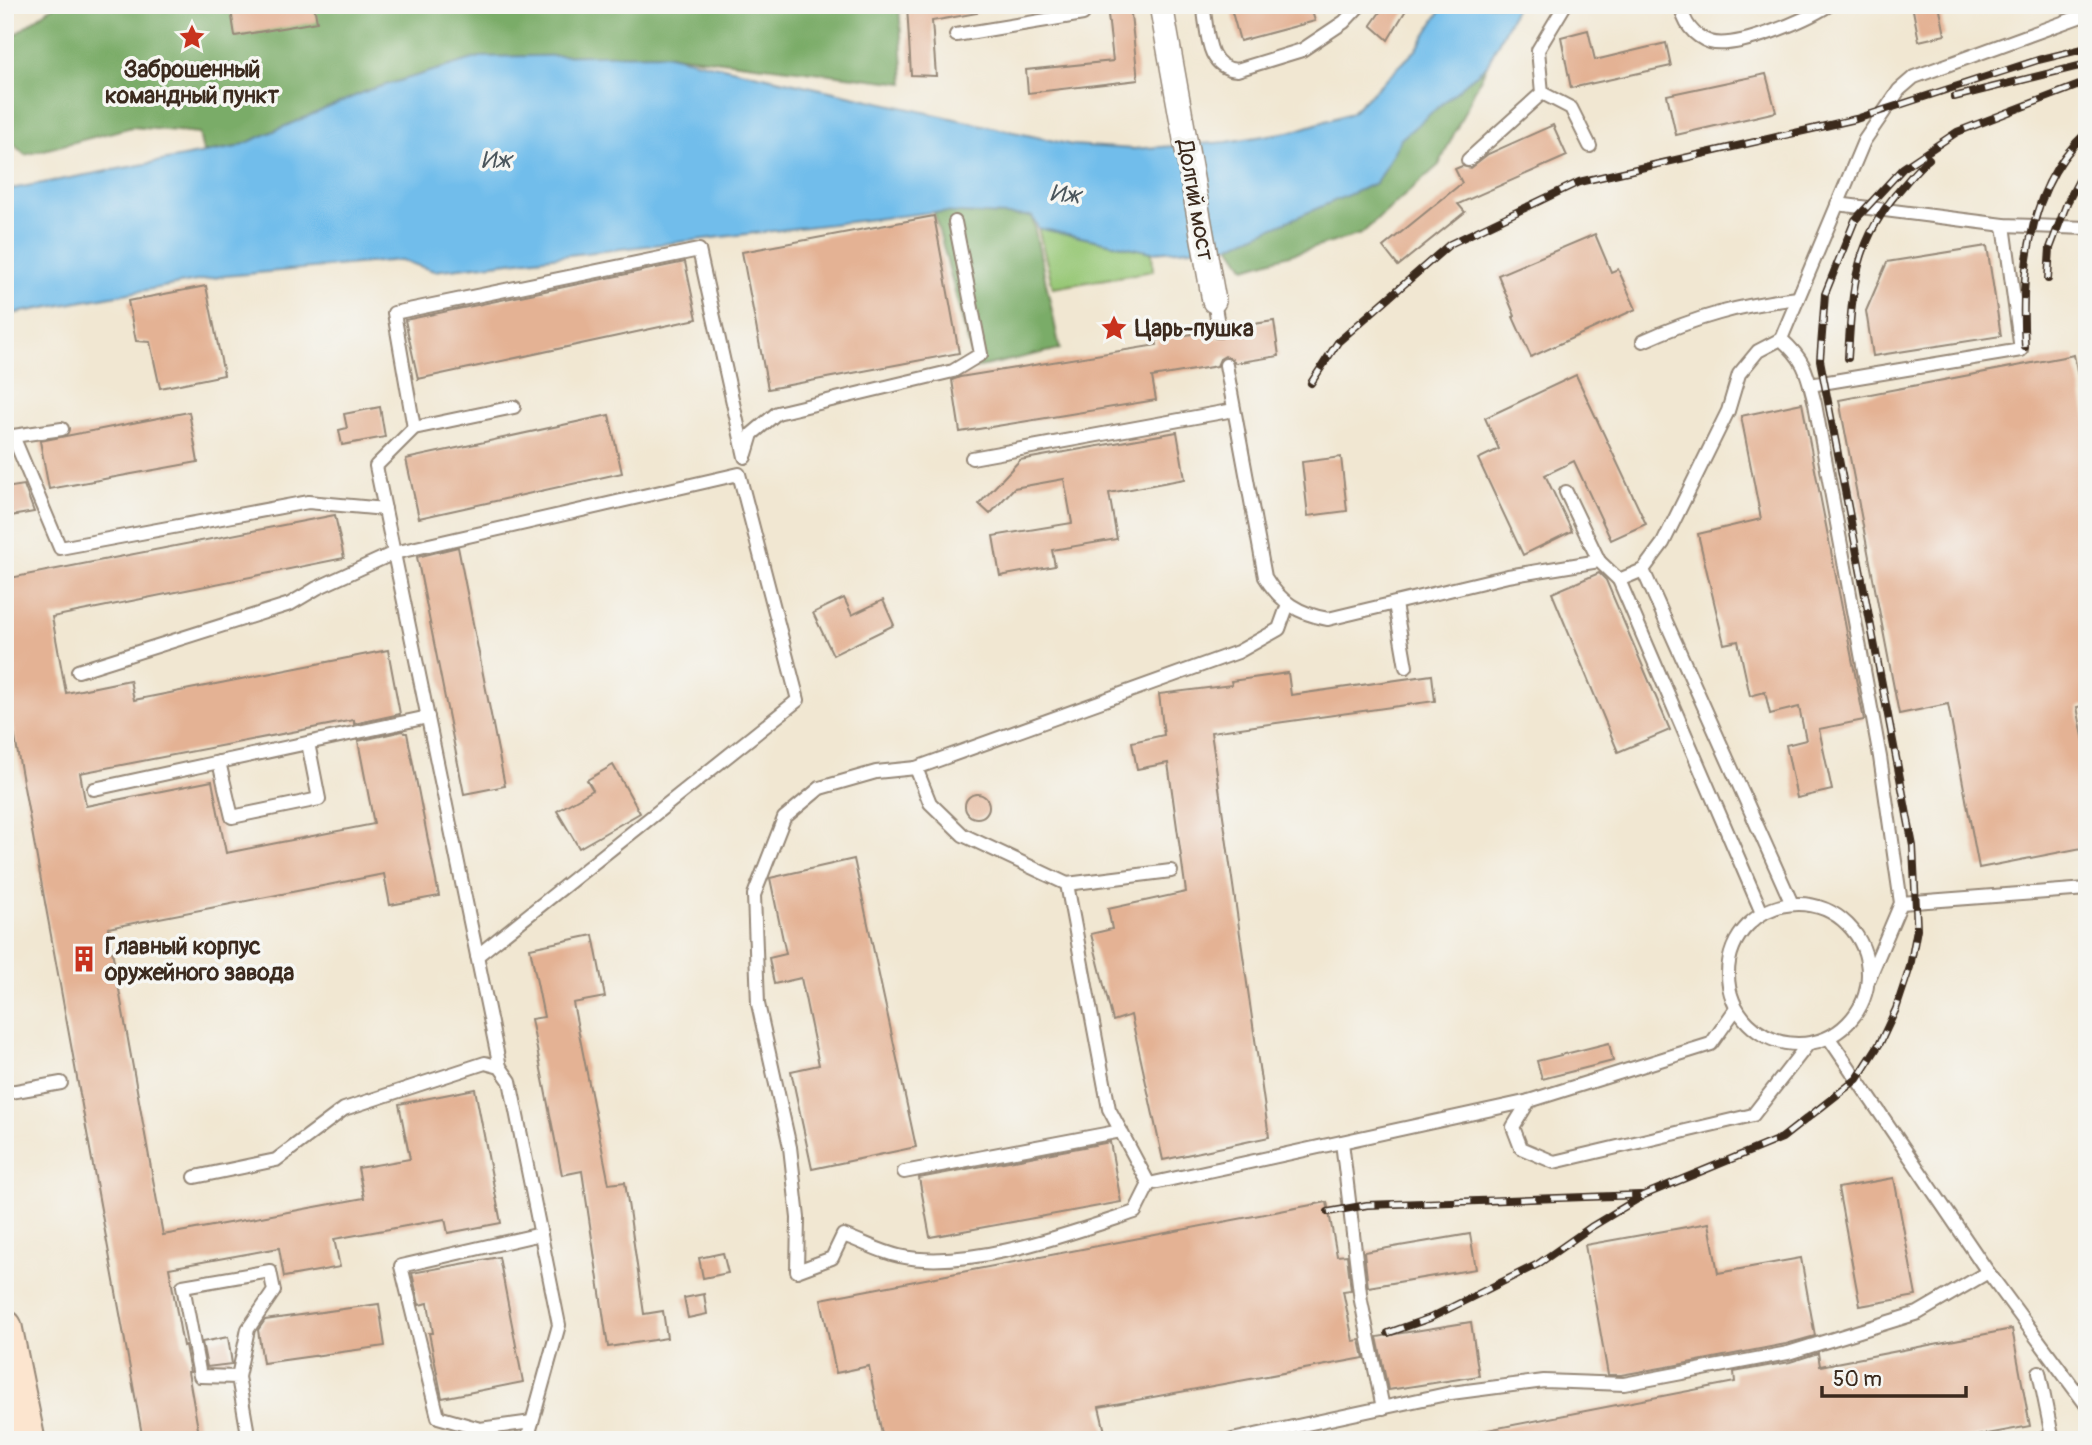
<svg xmlns="http://www.w3.org/2000/svg" width="2092" height="1445" font-family="Pangolin,sans-serif">
	<style>
		.green { fill: #98c877; stroke: #6a794a; stroke-width: 2 }
		.forest { fill: #7aac68; stroke: #5a6b43; stroke-width: 2 }
		.water { fill: #71bdeb; stroke: #567484; stroke-width: 2 }
		.building { fill: #e4b294 }
		.lines { fill: none; stroke-linecap: round; stroke-linejoin: round }
		.lane-casing { stroke: #968878; stroke-width: 16 }
		.street-casing { stroke: #968878; stroke-width: 26 }
		.secondary-casing { stroke: #968878; stroke-width: 37 }
		.lane { stroke: #fff; stroke-width: 12 }
		.street { stroke: #fff; stroke-width: 23 }
		.secondary { stroke: #fce5cf; stroke-width: 33 }
		.rail-casing { stroke: #3b2a1e; stroke-width: 8 }
		.rail { stroke: #f6f6f2; stroke-width: 5; stroke-dasharray: 16; stroke-linecap: butt }
		.labels { text-anchor: middle; stroke-width: 7; stroke-linejoin: round; paint-order: stroke }
		.poi-label { font-size: 23px; font-weight: bold; fill: #3b2a1e; stroke: #f6f6f2; text-anchor: start }
		.street-label { font-size: 23px; fill: #3b2a1e; stroke: #f6f6f2 }
		.water-label { font-size: 24px; font-style: italic; fill: #4b565c; stroke: #f6f6f2 }
	</style>
	<rect width="100%" height="100%" fill="#f6f6f2"/>
	<filter id="ink" filterUnits="userSpaceOnUse"><feTurbulence type="fractalNoise" baseFrequency=".0143" numOctaves="2"/><feDisplacementMap in="SourceGraphic" scale="14" xChannelSelector="R" yChannelSelector="G"/><feConvolveMatrix kernelMatrix="1 2 1 2 8 2 1 2 1" color-interpolation-filters="sRGB"/></filter>
	<filter id="wash" filterUnits="userSpaceOnUse"><feTurbulence type="fractalNoise" baseFrequency=".00686" numOctaves="4" result="noise"/><feDisplacementMap in="SourceGraphic" scale="28" xChannelSelector="R" yChannelSelector="G"/><feGaussianBlur stdDeviation="1.57" result="paint"/><feColorMatrix in="noise" values="0 0 0 0 0 0 0 0 0 0 0 0 0 0 0 0 0 1.4 0 .05"/><feComposite in="paint" operator="in"/></filter>
	<g filter="url(#wash)">
		<rect width="100%" height="100%" fill="#f1e7d2"/>
		<path class="green" d="M1038 228 1152 252 1153 271 1053 288Z"/>
		<g class="forest">
			<path d="M55 5H899L904 83 664 54 480 57 369 90 237 147 203 152 199 133 132 127 25 155 5 136V42Z"/>
			<path d="M1487 65 1439 165 1361 234 1245 268 1230 246 1376 183 1400 139Z"/>
			<path d="M934 212 1032 216 1060 349 975 368Z"/>
		</g>
		<path class="water" d="M1444 5H1517L1487 65 1401 139 1376 183 1230 246 1152 252 1038 228 1032 216 934 212 434 271 401 260 225 276 5 315V190L237 147 369 90 480 57 664 54 1072 145 1133 149 1227 142 1294 131 1351 113 1416 50Z"/>
		<g id="blocks">
			<g class="building">
				<path d="M259 5H314L317 22 235 36 231 10Z"/>
				<path d="M907 5H976L977 13 932 21 936 76 911 75Z"/>
				<path d="M1107 5H1130L1138 80 1028 93 1026 70 1113 61Z"/>
				<path d="M1230 5H1310L1315 21 1240 41Z"/>
				<path d="M1385 5H1409L1388 40 1371 25Z"/>
				<path d="M1912 5H1939L1945 35 1919 41Z"/>
				<path d="M1588 30 1595 60 1666 43 1671 66 1571 88 1561 37Z"/>
				<path d="M1766 74 1776 112 1676 135 1667 95Z"/>
				<path d="M1553 125 1567 156 1458 204 1465 212 1398 266 1383 247 1462 183 1455 169 1462 166 1470 168 1488 154Z"/>
				<path d="M934 216 959 353 768 389 742 252Z"/>
				<path d="M1595 234 1611 272 1618 269 1636 309 1531 357 1513 317 1515 316 1498 275Z"/>
				<path d="M1987 246 2001 336 1873 356 1866 311 1887 262Z"/>
				<path d="M685 262 697 319 418 379 405 320Z"/>
				<path d="M206 286 224 375 160 388 150 342 136 341 128 301Z"/>
				<path d="M1274 321 1279 356 1235 363 1232 359 1225 356 1220 359 1217 366 1152 377 1156 400 960 432 952 380 960 377 1157 345 1156 340 1210 331 1215 338H1221L1227 334 1228 328Z"/>
				<path d="M2074 355 2087 421V705L2077 707 2087 756V847L1979 868 1948 704 1899 714 1839 400Z"/>
				<path d="M1576 375 1646 524 1611 540 1574 461 1545 475 1572 531 1523 555 1478 459 1499 449 1485 418Z"/>
				<path d="M1802 403 1864 720 1819 729 1832 790 1797 798 1786 745 1806 740 1799 707 1770 714 1765 692 1750 696 1738 641 1724 644 1698 534 1761 519 1741 416Z"/>
				<path d="M380 407 385 437 342 445 339 430 347 428 344 414Z"/>
				<path d="M189 412 198 462 49 489 40 441Z"/>
				<path d="M609 415 622 473 419 518 406 459Z"/>
				<path d="M1177 432 1185 479 1109 493 1117 539 1052 550 1055 566 1000 576 993 536 1072 523 1064 479 1014 488 990 514 979 504 1020 460Z"/>
				<path d="M1341 457 1347 511 1308 516 1302 462Z"/>
				<path d="M24 485 34 512 5 517V488Z"/>
				<path d="M335 515 344 558 52 617 66 693 130 680 134 700 388 650 400 714 354 724V720L80 773 86 806 212 781 226 853 374 824 358 741 403 731 404 733H407L439 896 390 905 384 874 108 928 163 1235 364 1198 358 1168 410 1159 399 1104 475 1089 501 1223 448 1233 445 1219 334 1239 340 1267 284 1277 279 1248 169 1268 183 1346 185 1345 190 1372H188L200 1440H143L5 683V579Z"/>
				<path d="M458 547 505 786 464 794 417 557Z"/>
				<path d="M1599 573 1606 580 1670 730 1618 752 1552 593Z"/>
				<path d="M844 598 852 615 883 600 894 625 833 655 813 613Z"/>
				<path d="M1288 673 1291 695 1432 675 1435 701 1211 732 1269 1137 1163 1160 1131 1015 1113 1021 1091 934 1112 929 1108 909 1186 892 1168 763 1137 769 1132 742 1164 735 1159 694 1232 685 1231 681Z"/>
				<path d="M613 765 640 813 579 848 557 811 593 790 587 780Z"/>
				<circle cx="977" cy="806" r="12"/>
				<path d="M854 859 916 1147 812 1169 791 1071 819 1065 801 978 774 984 769 958 786 954 770 878Z"/>
				<path d="M593 935 605 997 573 1003 609 1184 625 1182 644 1314 663 1311 667 1338 608 1347 582 1171 562 1175 531 1019 544 1017 530 948Z"/>
				<path d="M1609 1043 1613 1061 1542 1079 1537 1061Z"/>
				<path d="M1110 1142 1121 1202 930 1237 919 1178Z"/>
				<path d="M1894 1178 1916 1296 1860 1306 1838 1188Z"/>
				<path d="M1327 1202 1337 1256 1347 1255 1351 1290 1343 1291 1353 1341 1360 1340 1364 1358 1099 1407 1107 1440H883L869 1366 836 1373 821 1299Z"/>
				<path d="M1709 1223 1718 1273 1801 1258 1815 1336 1786 1344 1672 1366 1621 1375H1608L1585 1245Z"/>
				<path d="M1470 1234 1476 1269 1368 1287 1364 1252Z"/>
				<path d="M723 1253 728 1273 703 1278 699 1258Z"/>
				<path d="M499 1257 523 1382 442 1398 429 1333H433L428 1303 419 1305 412 1273Z"/>
				<path d="M704 1294 707 1314 688 1318 684 1298Z"/>
				<path d="M379 1304 385 1346 263 1363 258 1330 265 1320Z"/>
				<path d="M1471 1322 1479 1376 1388 1390 1377 1337Z"/>
				<path d="M2012 1329 2030 1426 1956 1440H1477V1432L1735 1382 1734 1372 1790 1362 1818 1353 1820 1366Z"/>
				<path d="M228 1337 232 1364 207 1367 202 1342Z"/>
			</g>
		</g>
	</g>
	<g filter="url(#ink)">
		<use href="#blocks" fill-opacity="0" stroke="#968878" stroke-width="2"/>
		<g class="lines">
			<g class="lane-casing">
				<g id="lane">
					<path d="M1203 5C1208 30 1205 68 1237 70L1302 50 1344 22 1360 5"/>
					<path d="M1681 5C1683 22 1693 36 1710 42 1736 50 1806 20 1829 5"/>
					<path d="M956 35 1083 14 1082 5"/>
					<path d="M1542 93 1571 108 1590 146"/>
					<path d="M1468 160 1542 93 1538 50 1565 5"/>
					<path d="M1837 204 2004 225 2087 228"/>
					<path d="M1214 301 1219 330"/>
					<path d="M1781 339 1864 141 1899 90 1914 77 2087 14"/>
					<path d="M1643 341C1696 317 1740 305 1798 298"/>
					<path d="M1226 365 1265 577C1280 602 1299 614 1328 619L1508 576 1599 561 1619 580 1643 570 1663 543 1728 411 1739 374 1758 351 1781 339C1806 361 1807 373 1815 404L1880 757 1901 903 1868 981"/>
					<path d="M1810 385 2021 350 2004 225"/>
					<path d="M414 428 394 313 699 250 745 457"/>
					<path d="M62 429 13 436 60 548 308 502 385 509"/>
					<path d="M746 454 752 434 777 413 953 371 981 354 955 222"/>
					<path d="M972 458 1234 410"/>
					<path d="M1566 492 1599 561"/>
					<path d="M1643 570 1792 904"/>
					<path d="M1619 580 1762 913"/>
					<path d="M1288 604 1279 629 1238 652 916 768 930 803 963 835 1067 884 1109 1109 1149 1184 1529 1101"/>
					<path d="M1395 604 1406 667"/>
					<path d="M78 671 290 604 317 588 394 553 739 474 798 700 477 956"/>
					<path d="M219 762 232 817 319 799 308 743"/>
					<path d="M916 768 876 772 820 788 784 818 754 895 758 1004 790 1147 798 1218 797 1271 832 1258 843 1235C861 1241 880 1252 899 1256 968 1271 1068 1234 1135 1212L1149 1184"/>
					<path d="M94 789 428 717"/>
					<path d="M1067 884 1171 871"/>
					<path d="M1901 903 2087 889"/>
					<circle cx="1798" cy="974" r="70"/>
					<path d="M1735 1010 1711 1044 1529 1101 1513 1127 1521 1148 1554 1162 1753 1115 1808 1044"/>
					<path d="M1829 1038 1988 1272 2087 1406"/>
					<path d="M500 1067 376 466 414 428 514 407"/>
					<path d="M5 1093 61 1083"/>
					<path d="M1342 1142 1361 1301 1383 1408"/>
					<path d="M904 1172 1121 1131"/>
					<path d="M195 1177 276 1160 344 1109 485 1063 500 1067 510 1081 559 1325 529 1433 530 1440"/>
					<path d="M238 1377 200 1376 183 1286 270 1271 274 1291 248 1329 238 1377 249 1440"/>
					<path d="M532 1422 480 1429 438 1417 401 1266 541 1234"/>
					<path d="M1232 1440 1451 1393 1544 1381 1624 1384 1788 1353 1918 1313 1988 1272"/>
					<path d="M2035 1440 2052 1436 2039 1372"/>
				</g>
			</g>
			<g class="street-casing">
				<path id="street" d="M1161 5 1214 301"/>
			</g>
			<g class="secondary-casing">
				<path id="secondary" d="M5 1327 28 1440"/>
			</g>
			<use href="#lane" class="lane"/>
			<use href="#street" class="street"/>
			<use href="#secondary" class="secondary"/>
			<g class="rail-casing">
				<g id="rail">
					<path d="M1954 97 2087 64"/>
					<path d="M2048 279 2050 248 2067 203 2087 165"/>
					<path d="M2025 347C2020 273 2028 185 2087 132"/>
					<path d="M1848 358C1852 289 1854 240 1903 186 1911 177 1919 166 1929 159"/>
					<path d="M1311 383 1338 342 1450 244 1579 182 1856 119 2038 60 2087 48"/>
					<path d="M1328 1212 1367 1205 1641 1195"/>
					<path d="M1388 1333 1430 1318 1538 1264 1591 1227 1644 1195 1782 1138 1857 1079 1880 1043 1896 1009 1910 967 1917 929 1913 846 1820 360 1825 294 1855 220 1903 168 1957 132 2087 82"/>
				</g>
			</g>
			<use href="#rail" class="rail"/>
		</g>
	</g>
	<defs>
		<g id="sight-bare" transform="scale(2.1)"><path d="M0-6L1.8-2.2L6-1.7L2.9 1.2L3.7 5.4L0 3.3L-3.7 5.4L-2.9 1.2L-6-1.7L-1.8-2.2Z" fill="#c8321e" stroke="#f6f6f2" stroke-width="2.5" paint-order="stroke"/></g>
		<g id="building-bare" transform="scale(2.1)"><path d="M-4-6H4V6H1V3H-1V6H-4ZM-2.5-4.3h1.7v1.8h-1.7ZM.8-4.3h1.7v1.8H.8ZM-2.5-1h1.7V.8h-1.7ZM.8-1h1.7V.8H.8Z" fill="#c8321e" stroke="#f6f6f2" stroke-width="2.5" paint-order="stroke"/></g>
	</defs>
	<g fill-rule="evenodd">
		<use href="#sight-bare" x="192" y="37"/>
		<use href="#sight-bare" x="1114" y="328"/>
		<use href="#building-bare" x="84" y="959"/>
	</g>
	<g class="labels">
		<g class="poi-label">
			<text x="192" y="77" text-anchor="middle">Заброшенный<tspan x="192" dy="26">командный пункт</tspan></text>
			<text x="1135" y="336">Царь-пушка</text>
			<text x="105" y="954">Главный корпус<tspan x="105" dy="26">оружейного завода</tspan></text>
		</g>
		<g class="street-label">
			<text transform="translate(1196 200) rotate(80)" y="8">Долгий мост</text>
		</g>
		<g class="water-label">
			<text x="496" y="168">Иж</text>
			<text transform="translate(1065 194) rotate(6)" y="8">Иж</text>
		</g>
	</g>
	<rect width="2092" height="1445" fill="none" stroke="#f6f6f2" stroke-width="28"/>
	<path d="M1822 1386v10h144v-10" fill="none" stroke="#3b2a1e" stroke-width="3.5"/>
	<text x="1833" y="1386" font-size="21" fill="#3b2a1e" stroke="#f6f6f2" stroke-width="5" paint-order="stroke">50 m</text>
</svg>
